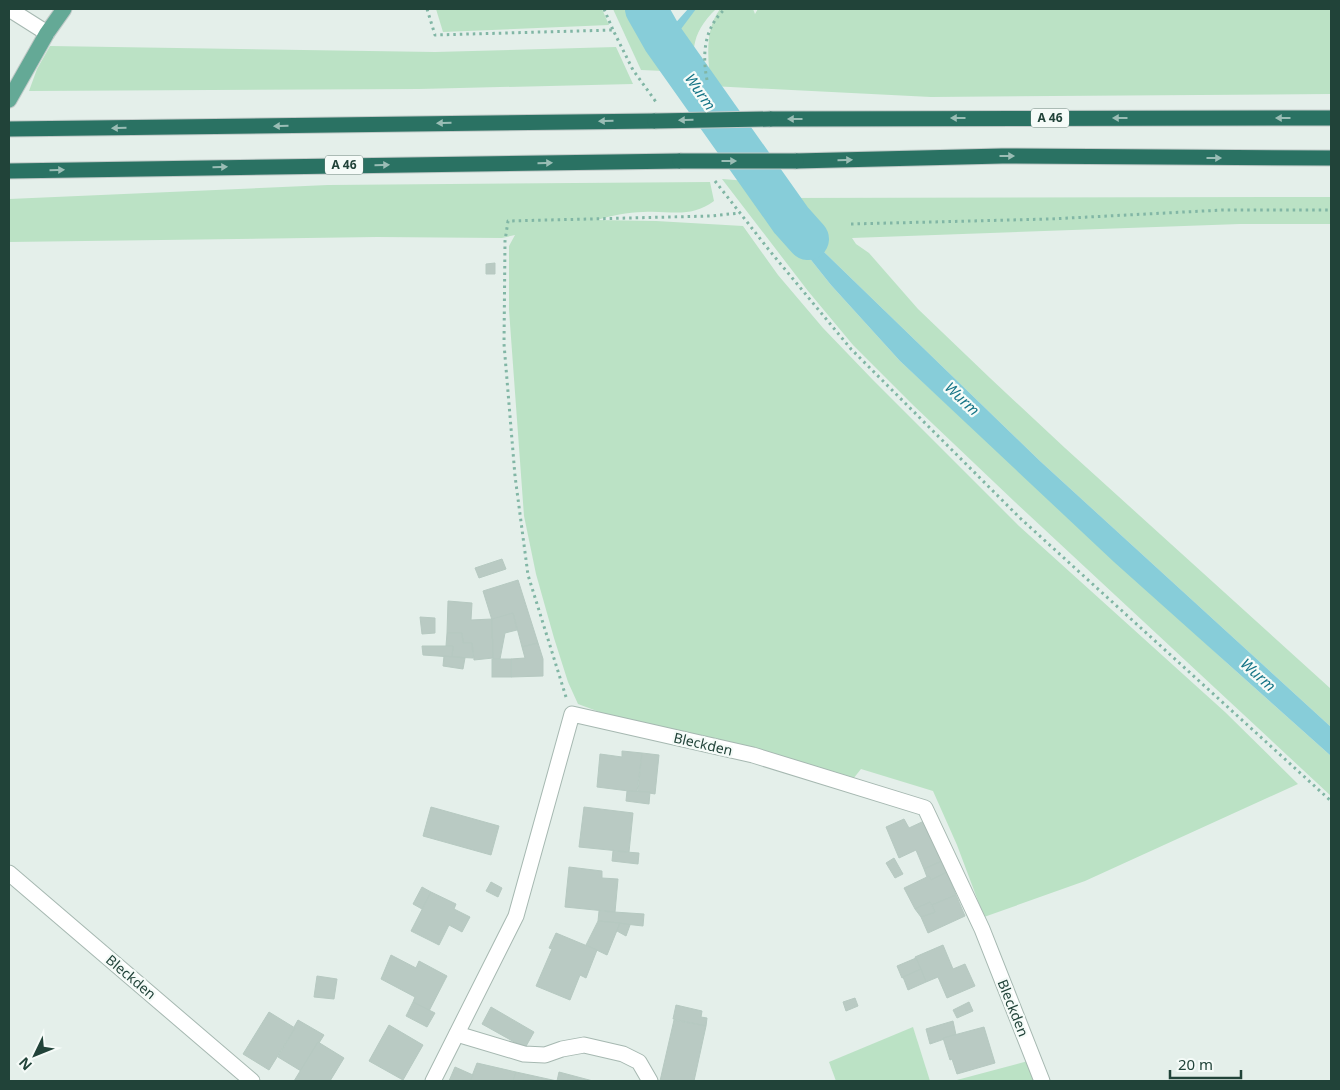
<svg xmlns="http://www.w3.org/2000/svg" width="1340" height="1090" font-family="'Noto Sans',sans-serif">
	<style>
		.green { fill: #bbe2c5 }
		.water { fill: #87cdd9 }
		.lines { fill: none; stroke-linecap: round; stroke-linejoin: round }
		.river { stroke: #87cdd9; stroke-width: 42 }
		.building { fill: #b9cac3; stroke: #b6c9c1 }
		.minor-casing { stroke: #a6b8b1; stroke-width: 17 }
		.major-casing { stroke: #c1cac8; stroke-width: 17 }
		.highway-casing { stroke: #c1cac8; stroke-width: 17 }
		.path { stroke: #81b6a5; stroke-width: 3; stroke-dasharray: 2.5 4; stroke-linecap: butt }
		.minor { stroke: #fff; stroke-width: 15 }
		.major { stroke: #64a996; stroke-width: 15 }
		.highway { stroke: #2a7263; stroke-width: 15 }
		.highway-bridge-casing { stroke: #c1cac8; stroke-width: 17; stroke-linecap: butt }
		.highway-bridge { stroke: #2a7263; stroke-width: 15 }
		.oneway { fill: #9abdb5 }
		.labels { text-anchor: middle; stroke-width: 4.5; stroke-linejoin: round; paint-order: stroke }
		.shield { fill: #f5fbf8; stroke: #617a72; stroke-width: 1 }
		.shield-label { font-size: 12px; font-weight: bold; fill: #214339 }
		.street-label { font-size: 14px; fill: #214339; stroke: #f5fbf8 }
		.water-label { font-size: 15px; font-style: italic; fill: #147486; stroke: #f5fbf8 }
	</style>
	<rect width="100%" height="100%" fill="#e4efea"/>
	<g class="green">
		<path d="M436 9H602L609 25 443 32Z"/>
		<path d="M613 9H634L664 71 641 70Z"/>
		<path d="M689 9H716C689 35 691 55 698 90H679L660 50 678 33Z"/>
		<path d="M720 9H753L755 14 758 9H1331V94L931 97 711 86C708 60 704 31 720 9Z"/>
		<path d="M50 46 435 52 616 47 633 84 419 89 29 91 37 69Z"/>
		<path d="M722 179 748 181 831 285 900 361 1227 663 1331 756V796L1015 502 913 405 853 345 808 291Z"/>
		<path d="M710 182 714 201C690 219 670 210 643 212 628 212 610 216 597 220L656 221 743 226 778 275 823 328 873 380 1019 526 1225 712 1298 784 1085 881 984 917 957 845 933 791 861 769 853 779 707 738 605 714 578 704 568 682 554 638 536 574 524 516 509 310V246L515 235 502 238 377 237 9 242V199L328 185Z"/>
		<path d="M1331 197V224H1240L852 238 856 244 869 253 918 309 990 378 1065 448 1331 689V727L1040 461 822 250 780 198Z"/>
		<path d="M913 1027 930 1081H836L829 1062Z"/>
		<path d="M1028 1061 1035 1081H953Z"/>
	</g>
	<g class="water">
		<path d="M634 9H659L671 28 688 9H696L678 33 660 50 679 90 664 71Z"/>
		<path d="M748 181 780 198 822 250 1040 461 1331 727V756L1114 562 900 361 831 285Z"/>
	</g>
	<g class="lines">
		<path class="river" d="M646 9 663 39 791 220 808 239"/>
	</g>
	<g class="building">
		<path d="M495 263V274H486V264Z"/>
		<path d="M502 559 506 569 479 578 475 568Z"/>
		<path d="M518 580 538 643 522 647 513 613 492 620 483 591Z"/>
		<path d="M448 601 472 603 471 620 492 619 493 658 474 660 472 643H463L462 633H447Z"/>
		<path d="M513 613 517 630 505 633 500 659H493L492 619Z"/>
		<path d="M420 617 435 618V633L422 634Z"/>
		<path d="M447 633H462L463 643H472L473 658 452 657 453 646H446Z"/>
		<path d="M538 643 543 659V676L511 677V659L525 658 522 647Z"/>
		<path d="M422 646H453L452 657 423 655Z"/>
		<path d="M444 656 465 658 463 669 443 666Z"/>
		<rect x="492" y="659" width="19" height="18"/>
		<path d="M622 751 642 753 637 792 597 787 600 754 622 757Z"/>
		<path d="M642 753 659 755 655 794 638 791Z"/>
		<path d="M627 791 650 792 649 804 626 801Z"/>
		<path d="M431 807 499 826 491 855 423 836Z"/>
		<path d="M584 807 633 813 629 852 579 847Z"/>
		<path d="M904 819 909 828 924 821 942 861 924 869 916 850 899 858 886 827Z"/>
		<path d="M613 851 639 853 638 864 612 861Z"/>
		<path d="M894 858 903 874 895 878 886 863Z"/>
		<path d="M942 861 947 872 931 880 929 876 927 877 924 869Z"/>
		<path d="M569 867 602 871V878L618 879 615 912 565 907Z"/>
		<path d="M947 872 956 895 932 905 930 902 915 909 904 888 929 876 931 880Z"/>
		<path d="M491 882 502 888 498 897 486 891Z"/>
		<path d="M422 887 431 892 422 909 413 904Z"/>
		<path d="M431 892 456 904 454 909 470 917 462 932 449 925 439 945 411 931Z"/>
		<path d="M956 895 965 916 928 933 921 917 935 912 932 905Z"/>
		<path d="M930 902 935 912 921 917 915 909Z"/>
		<path d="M599 911 644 914 643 926 598 921Z"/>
		<path d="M598 921 620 923 607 955 586 945Z"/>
		<path d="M620 923 630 925 626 936 617 931Z"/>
		<path d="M556 933 597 950 586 978 580 975 570 1000 536 986 552 949 549 948Z"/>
		<path d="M943 945 953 969 965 964 975 986 947 998 938 977 926 982 915 957Z"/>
		<path d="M391 955 416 968 419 961 447 976 429 1011 413 1002 415 997 381 979Z"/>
		<path d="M916 958 921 969 902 978 897 966Z"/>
		<path d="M921 969 926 982 908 990 903 977Z"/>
		<path d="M317 976 337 979 334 999 314 997Z"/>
		<path d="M855 998 858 1006 846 1011 843 1002Z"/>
		<path d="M413 1002 435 1013 427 1027 406 1016Z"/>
		<path d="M969 1002 973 1011 957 1018 953 1010Z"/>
		<path d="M676 1005 702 1011 701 1017 707 1018 706 1026 673 1019Z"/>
		<path d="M491 1007 534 1032 525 1048 482 1024Z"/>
		<path d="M269 1012 295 1028 269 1070 243 1054Z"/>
		<path d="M298 1020 324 1035 319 1043 318 1042 301 1071 278 1057 295 1028 294 1027Z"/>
		<path d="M674 1020 706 1026 694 1081H660Z"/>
		<path d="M953 1021 956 1035 930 1044 926 1029Z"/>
		<path d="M389 1025 423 1045 403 1080 369 1061Z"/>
		<path d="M984 1027 995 1063 957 1074 952 1059 950 1060 943 1038Z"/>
		<path d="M318 1042 344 1058 330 1081H294Z"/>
		<path d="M477 1063 516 1072 513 1081H470Z"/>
		<path d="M455 1067 473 1075 470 1081H449Z"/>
		<path d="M516 1072 557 1081H513Z"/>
		<path d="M559 1072 593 1081H557Z"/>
	</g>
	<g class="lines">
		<g class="minor-casing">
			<g id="minor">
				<path d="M9 9 47 33"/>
				<path d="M9 873 252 1081"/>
				<path d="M457 1034 524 1054 545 1055 562 1049 584 1045 623 1054 639 1062 650 1081"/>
				<path d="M433 1081 516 916 572 714 753 755 925 808 982 929 1042 1081"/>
			</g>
		</g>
		<g class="major-casing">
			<path id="major" d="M9 100 47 33 64 9"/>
		</g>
		<g class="highway-casing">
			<g id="highway">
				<path d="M770 119 1331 118"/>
				<path d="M9 129 655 121"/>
				<path d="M796 161 1002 156 1331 158"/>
				<path d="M9 171 680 161"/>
			</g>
		</g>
		<g class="path">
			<path d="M427 9 435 35 613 30 633 70 656 102"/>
			<path d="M604 9 613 30"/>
			<path d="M707 80C702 54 704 28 725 9"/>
			<path d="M715 181 769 250 851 349 1020 518 1331 801"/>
			<path d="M851 224 1050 219 1223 210H1331"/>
			<path d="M566 697 528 575 515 476 504 344 505 241 508 221 710 216 740 213"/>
		</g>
		<use href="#minor" class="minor"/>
		<use href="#major" class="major"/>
		<use href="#highway" class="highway"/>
		<g class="highway-bridge-casing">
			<g id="highway-bridge">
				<path d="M655 121 770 119"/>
				<path d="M680 161H796"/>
			</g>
		</g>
		<use href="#highway-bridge" class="highway-bridge"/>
	</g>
	<defs><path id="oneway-solid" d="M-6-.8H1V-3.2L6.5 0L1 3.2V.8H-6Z" transform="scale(1.25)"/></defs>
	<g class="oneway">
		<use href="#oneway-solid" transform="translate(958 118) rotate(180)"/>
		<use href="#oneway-solid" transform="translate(1120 118) rotate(180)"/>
		<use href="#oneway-solid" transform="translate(1283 118) rotate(180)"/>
		<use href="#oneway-solid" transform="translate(795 119) rotate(180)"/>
		<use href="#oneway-solid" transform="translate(686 120) rotate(179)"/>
		<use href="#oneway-solid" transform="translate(606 121) rotate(179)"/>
		<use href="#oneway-solid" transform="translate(444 123) rotate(179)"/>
		<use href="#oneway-solid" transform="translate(281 126) rotate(179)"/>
		<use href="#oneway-solid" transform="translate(119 128) rotate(179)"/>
		<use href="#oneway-solid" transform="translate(1007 156)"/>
		<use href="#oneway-solid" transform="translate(1214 158)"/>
		<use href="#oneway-solid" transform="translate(845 160) rotate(-1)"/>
		<use href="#oneway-solid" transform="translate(729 161)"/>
		<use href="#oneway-solid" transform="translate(545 163) rotate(-1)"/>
		<use href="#oneway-solid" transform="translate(382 165) rotate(-1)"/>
		<use href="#oneway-solid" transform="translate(220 167) rotate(-1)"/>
		<use href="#oneway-solid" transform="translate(57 170) rotate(-1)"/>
	</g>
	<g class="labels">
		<g class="shield">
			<rect x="1031" y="108.5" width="38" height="19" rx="4"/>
			<rect x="325" y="155.5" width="38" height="19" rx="4"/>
		</g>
		<g class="shield-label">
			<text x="1050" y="122">A 46</text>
			<text x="344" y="169">A 46</text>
		</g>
		<g class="street-label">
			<text transform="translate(703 744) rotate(13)" y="5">Bleckden</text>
			<text transform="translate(131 977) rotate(40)" y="5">Bleckden</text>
			<text transform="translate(1013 1008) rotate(68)" y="5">Bleckden</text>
		</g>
		<g class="water-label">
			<text transform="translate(700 92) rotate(55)" y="5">Wurm</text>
			<text transform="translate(962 399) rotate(43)" y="5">Wurm</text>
			<text transform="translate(1258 675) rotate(42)" y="5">Wurm</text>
		</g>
	</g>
	<rect width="1340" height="1090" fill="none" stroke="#214339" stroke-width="20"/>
	<g transform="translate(35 1055) rotate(227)" stroke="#f5fbf8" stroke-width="4" paint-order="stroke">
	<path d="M0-4L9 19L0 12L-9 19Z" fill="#214339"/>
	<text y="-8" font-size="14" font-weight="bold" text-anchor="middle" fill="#214339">N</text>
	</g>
	<path d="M1170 1070v8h71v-8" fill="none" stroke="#214339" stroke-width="2.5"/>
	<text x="1178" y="1070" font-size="15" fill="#214339" stroke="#f5fbf8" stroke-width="4" paint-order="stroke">20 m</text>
</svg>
